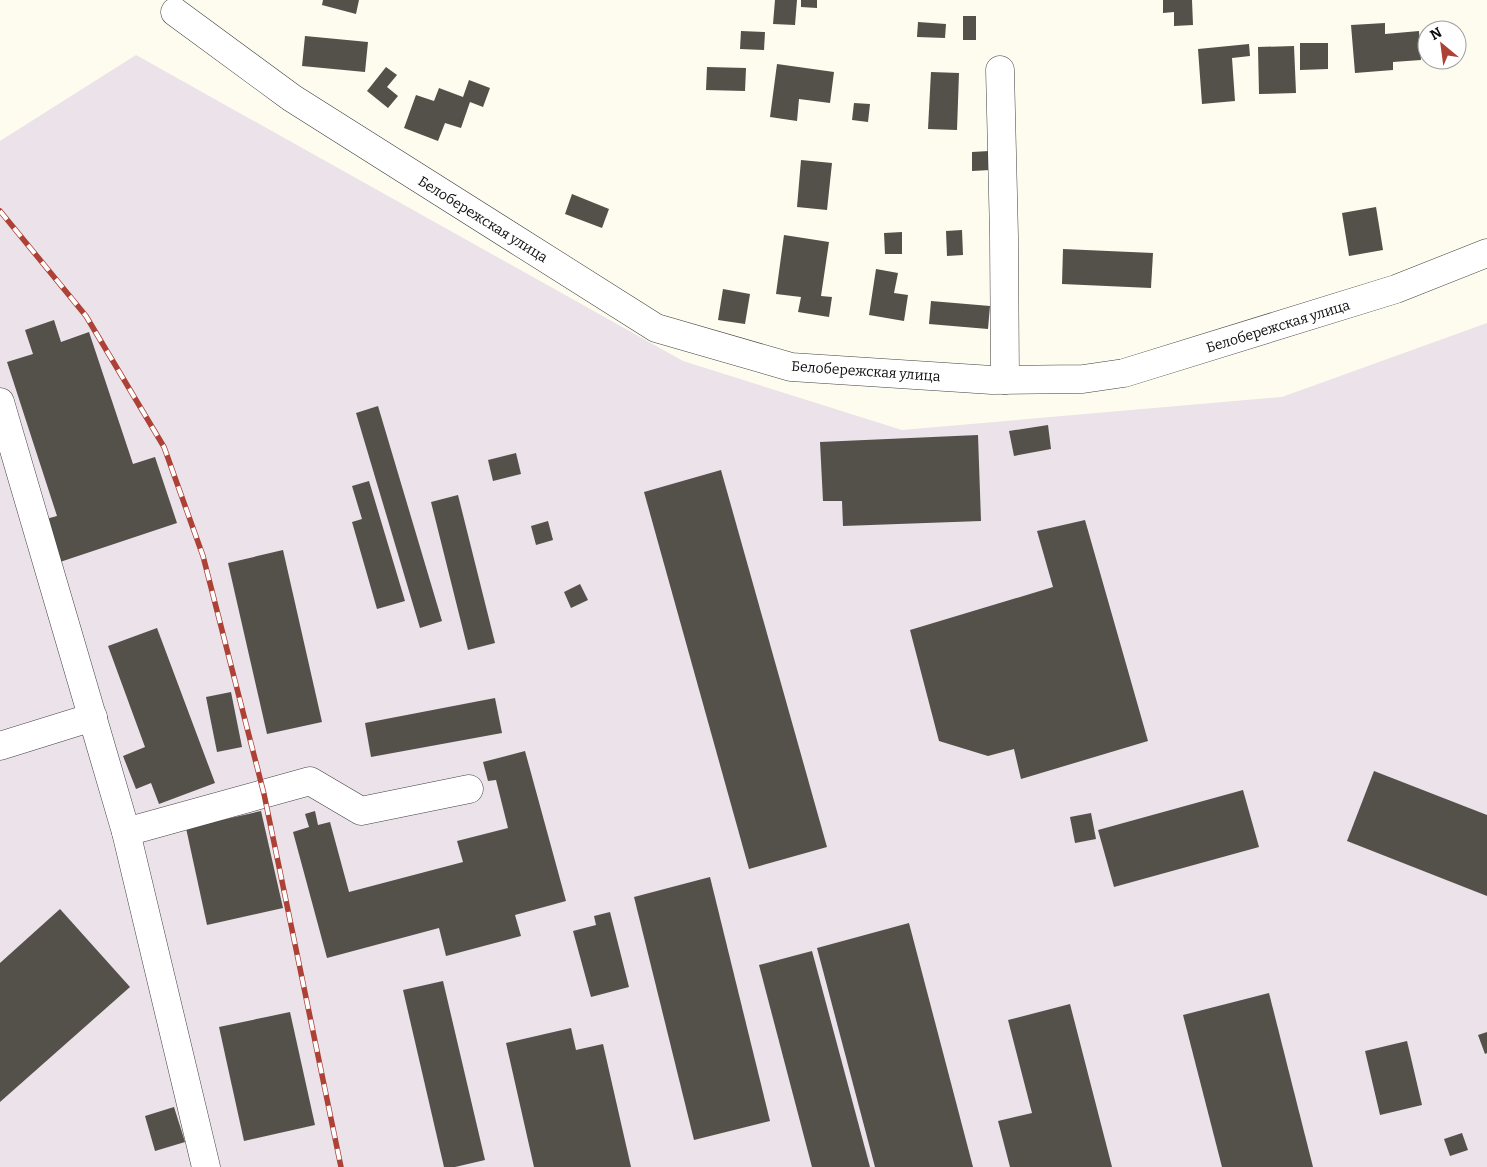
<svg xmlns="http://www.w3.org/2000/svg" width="1487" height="1167" font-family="Bitter,serif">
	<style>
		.industrial { fill: #ebe2ea }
		.building { fill: #54504a }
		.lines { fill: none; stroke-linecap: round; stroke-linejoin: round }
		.minor-casing { stroke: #404040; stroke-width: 29 }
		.minor { stroke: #fff; stroke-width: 28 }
		.rail-casing { stroke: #ad4135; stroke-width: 5.5 }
		.rail { stroke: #fff; stroke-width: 4; stroke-dasharray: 11; stroke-linecap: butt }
		.labels { text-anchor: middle; stroke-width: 5; stroke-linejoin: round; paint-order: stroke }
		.street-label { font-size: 14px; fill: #0d0d0d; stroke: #fff }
	</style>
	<rect width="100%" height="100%" fill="#fdfcee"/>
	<path class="industrial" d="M136 55 683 361 902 430 1282 397 1487 323V1167H0V141Z"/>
	<g class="building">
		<path d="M323 0H359L356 14 322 5Z"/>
		<path d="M775 0H797L795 25 773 24Z"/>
		<path d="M801 0H817V8L801 7Z"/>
		<path d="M1163 0H1192L1193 25 1174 26V12L1163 13Z"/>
		<rect x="963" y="16" width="13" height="24"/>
		<path d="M918 22 946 24 945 38 917 37Z"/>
		<path d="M1385 23V34L1419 31 1421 60 1393 62V70L1355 73 1351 25Z"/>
		<path d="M741 31 765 32 764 50 740 49Z"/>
		<path d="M305 36 368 42 365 72 302 66Z"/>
		<path d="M1300 43H1328V69L1300 70Z"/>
		<path d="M1249 44 1250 56 1232 58 1235 101 1202 104 1198 49Z"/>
		<path d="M1294 46 1296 93 1259 94 1258 47Z"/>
		<path d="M777 64 834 72 830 103 799 99 797 121 770 117Z"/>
		<path d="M386 67 397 75 387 87 398 96 388 108 367 91Z"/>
		<path d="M707 67 746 68 745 91 706 90Z"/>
		<path d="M931 72 959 73 957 130 928 129Z"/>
		<path d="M469 80 490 88 483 107 470 102 461 128 445 123 438 141 404 128 416 95 434 101 439 88 463 97Z"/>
		<path d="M854 103 870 104 868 122 852 120Z"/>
		<path d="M989 151 990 170 972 171V152Z"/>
		<path d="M801 160 832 163 827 210 797 207Z"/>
		<path d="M572 194 609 209 602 228 565 214Z"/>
		<path d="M1376 207 1383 250 1349 256 1342 213Z"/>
		<path d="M962 230 963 255 947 256 946 231Z"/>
		<path d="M902 232V254H885L884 233Z"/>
		<path d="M784 235 829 242 821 296 832 297 829 317 798 312 801 297 776 294Z"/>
		<path d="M1063 249 1153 253 1151 288 1062 284Z"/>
		<path d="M876 269 898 273 894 293 908 295 904 321 869 315Z"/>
		<path d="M723 289 750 294 745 324 718 320Z"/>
		<path d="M931 301 990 306 988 329 929 324Z"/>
		<path d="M54 320 61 342 89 332 133 464 155 457 177 523 60 562 46 519 57 516 7 362 33 354 25 330Z"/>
		<path d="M378 406 442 621 420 628 356 413Z"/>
		<path d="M1048 425 1051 449 1014 456 1009 431Z"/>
		<path d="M978 435 981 521 843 526 842 501H823L820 442Z"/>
		<path d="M516 453 521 474 493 481 488 460Z"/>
		<path d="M721 470 827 847 749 869 644 492Z"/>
		<path d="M369 481 405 601 377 609 352 522 362 519 352 486Z"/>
		<path d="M458 495 495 643 468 650 431 502Z"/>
		<path d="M1085 520 1148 741 1021 779 1014 749 988 756 939 741 910 630 1053 587 1037 531Z"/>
		<path d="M548 521 553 540 536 545 531 526Z"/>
		<path d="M283 550 322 722 267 734 228 563Z"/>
		<path d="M580 584 588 600 571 608 564 592Z"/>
		<path d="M157 628 215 783 159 804 151 783 136 789 123 756 145 747 108 646Z"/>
		<path d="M231 692 242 747 217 752 206 697Z"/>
		<path d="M495 698 502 733 371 757 365 723Z"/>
		<path d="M525 751 566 901 515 915 521 936 446 956 439 928 327 958 293 832 309 827 305 814 315 811 318 825 330 822 349 892 463 862 457 841 508 828 496 780 488 781 483 762Z"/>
		<path d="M1374 771 1487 815V896L1347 841Z"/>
		<path d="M1243 790 1259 847 1114 887 1098 830Z"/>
		<path d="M261 811 283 908 207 925 186 828Z"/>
		<path d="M1091 813 1096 839 1075 843 1070 817Z"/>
		<path d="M710 877 770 1121 694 1140 634 897Z"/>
		<path d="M60 909 130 987 0 1102V963Z"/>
		<path d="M610 912 629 987 591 997 573 931 596 925 594 916Z"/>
		<path d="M909 923 973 1167H875L817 948Z"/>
		<path d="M812 951 870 1167H812L759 965Z"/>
		<path d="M443 981 485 1160 455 1167H444L403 990Z"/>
		<path d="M1269 993 1313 1167H1222L1183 1015Z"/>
		<path d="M1070 1004 1112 1167H1010L998 1121 1032 1113 1008 1020Z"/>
		<path d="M290 1012 315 1125 244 1141 219 1027Z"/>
		<path d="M571 1028 576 1050 603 1044 631 1167H534L506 1043Z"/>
		<path d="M1487 1032V1053L1485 1054 1478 1035Z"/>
		<path d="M1407 1041 1422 1105 1380 1115 1365 1051Z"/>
		<path d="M174 1107 185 1142 155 1151 145 1116Z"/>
		<path d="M1462 1133 1468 1150 1450 1156 1444 1139Z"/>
	</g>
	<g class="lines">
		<g class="minor-casing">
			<g id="minor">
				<path d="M175 12 292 98 656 328 791 367 992 380 1083 379 1124 373 1396 289 1487 253"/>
				<path d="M1000 70 1004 236 1005 380"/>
				<path d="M0 402 126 832 206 1167"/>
				<path d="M0 746 93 717"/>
				<path d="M126 832 310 781 361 811 469 789"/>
			</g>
		</g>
		<use href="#minor" class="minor"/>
		<g class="rail-casing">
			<path id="rail" d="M0 211 86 316 164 447 203 556 264 794 341 1167"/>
		</g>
		<use href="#rail" class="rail"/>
	</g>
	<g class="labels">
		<g class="street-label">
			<text transform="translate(483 219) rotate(32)" y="5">Белобережская улица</text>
			<text transform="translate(1278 326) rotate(-17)" y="5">Белобережская улица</text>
			<text transform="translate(866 371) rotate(4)" y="5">Белобережская улица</text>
		</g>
	</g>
	<g transform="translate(1442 45) rotate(331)"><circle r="24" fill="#ffffff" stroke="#9e9e9e"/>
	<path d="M0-4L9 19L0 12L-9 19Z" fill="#ad4135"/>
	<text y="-8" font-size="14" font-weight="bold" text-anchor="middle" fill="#0d0d0d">N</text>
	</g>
</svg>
